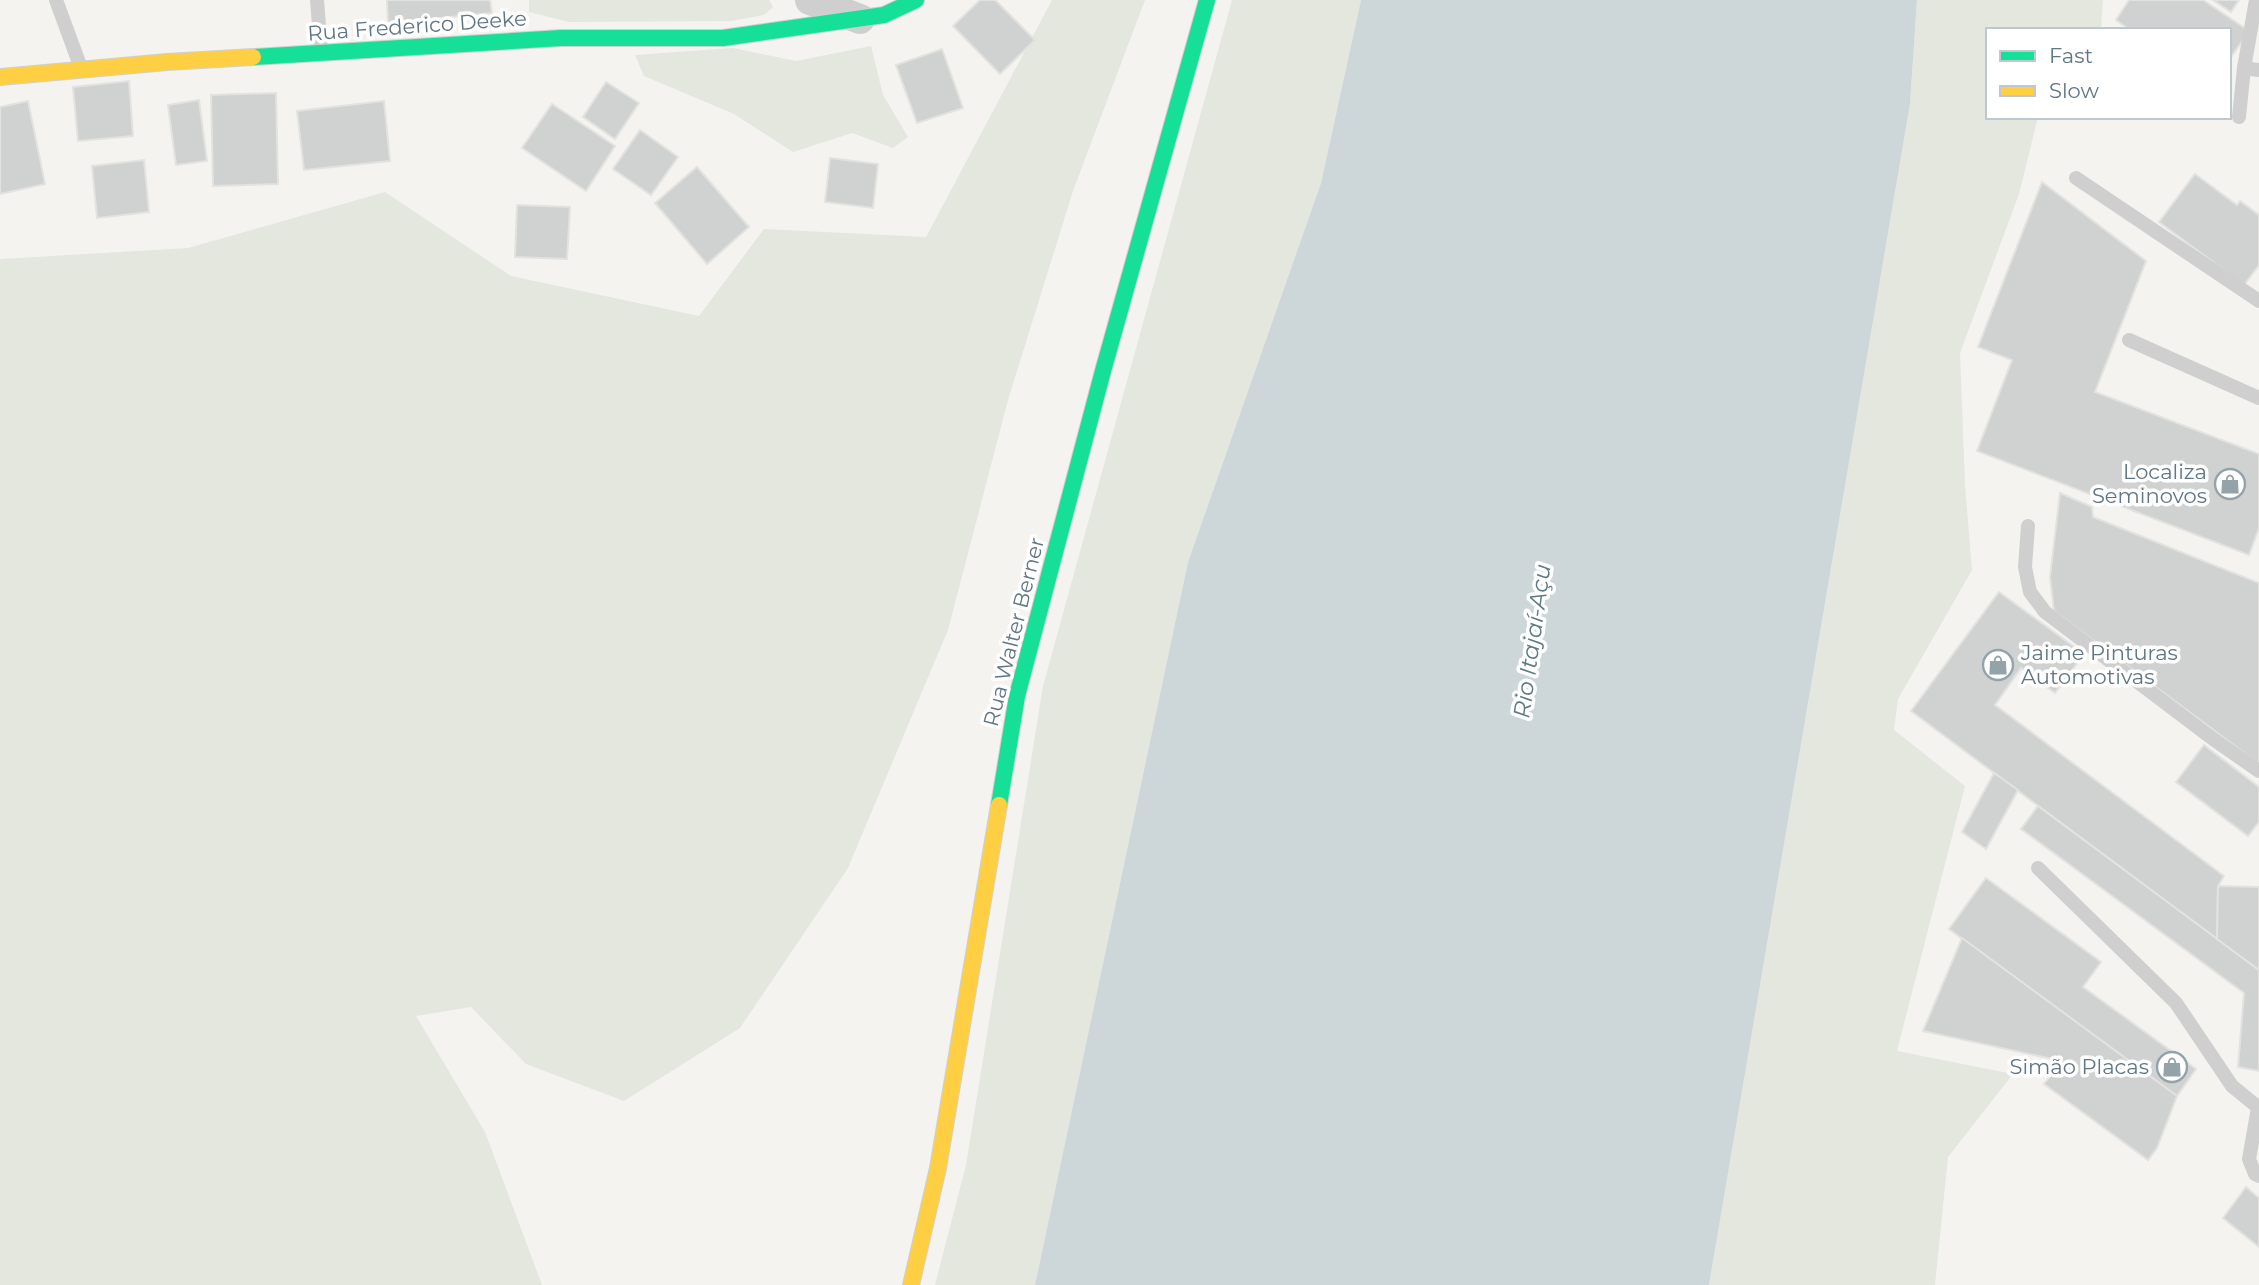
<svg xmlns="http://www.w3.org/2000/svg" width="2259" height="1285" font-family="Montserrat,sans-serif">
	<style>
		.green { fill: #e3e7de }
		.water { fill: #cdd7d9 }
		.building { fill: #d0d1d1; stroke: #e2e2e1; stroke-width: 2 }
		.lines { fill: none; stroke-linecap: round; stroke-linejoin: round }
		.fast-casing { stroke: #cfd1d1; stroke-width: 18 }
		.slow-casing { stroke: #cfd1d1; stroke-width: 18 }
		.lane { stroke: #cfcfd0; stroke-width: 14 }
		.street { stroke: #cfcfd0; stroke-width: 30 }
		.fast { stroke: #16e098; stroke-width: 16 }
		.slow { stroke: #ffcf43; stroke-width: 16 }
		.labels { text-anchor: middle; stroke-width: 7; stroke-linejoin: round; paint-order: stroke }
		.street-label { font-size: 21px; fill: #607684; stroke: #fff }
		.poi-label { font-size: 21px; fill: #607684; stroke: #fff; text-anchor: end }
		.water-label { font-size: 23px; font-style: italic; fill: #5b7a82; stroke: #fff }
	</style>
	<rect width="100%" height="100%" fill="#f4f3f0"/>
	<g class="green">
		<path d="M529 0H769L773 7 764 15 731 21 569 22 529 12Z"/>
		<path d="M1052 0H1145L1073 191 1008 400 948 630 848 868 740 1028 624 1101 526 1064 471 1007 416 1016 485 1132 542 1285H0V259L188 248 385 192 511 276 699 316 764 229 926 237Z"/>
		<path d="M1232 0H1361L1321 183 1188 562 1035 1285H935L966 1165 1043 686Z"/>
		<path d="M1917 0H2103L2101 30H1988V117H2038L2019 194 1960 353 1965 485 1972 570 1898 699 1894 730 1965 786 1897 1051 2013 1074 1948 1157 1935 1285H1709L1910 104Z"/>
		<path d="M871 46 883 95 908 137 893 148 852 133 793 152 734 114 644 76 635 55 733 48 796 61Z"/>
	</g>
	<path class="water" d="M1361 0H1917L1910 104 1709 1285H1035L1188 562 1321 183Z"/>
	<g class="building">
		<path d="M387 0H490L492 13 388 23Z"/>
		<path d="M980 0H995L1035 40 1000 74 953 26Z"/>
		<path d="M2129 0H2203L2249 31 2229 60V30H2130L2116 20Z"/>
		<path d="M2213 0H2239L2231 12Z"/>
		<path d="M942 49 963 108 917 123 896 65Z"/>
		<path d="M129 81 133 136 78 141 73 87Z"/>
		<path d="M606 82 639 103 615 139 583 117Z"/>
		<path d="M276 93 278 184 213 186 211 95Z"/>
		<path d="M199 100 207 161 176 165 168 105Z"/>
		<path d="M28 101 45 184 0 194V107Z"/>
		<path d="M384 101 390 161 304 170 297 111Z"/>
		<path d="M552 104 615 146 586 191 522 148Z"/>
		<path d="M640 130 678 157 651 195 613 169Z"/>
		<path d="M830 158 878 164 873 208 825 202Z"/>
		<path d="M144 160 149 212 97 218 92 166Z"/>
		<path d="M697 167 749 227 707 264 655 203Z"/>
		<path d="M2195 174 2237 205 2240 201 2259 215V265L2244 285 2159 222Z"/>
		<path d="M2042 182 2146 261 2095 392 2259 454V528L2249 555 1977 451 2012 360 1978 347Z"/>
		<path d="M517 205 570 207 567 259 515 257Z"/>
		<path d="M2060 493 2092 507 2093 517 2259 583V764L2054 611 2050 577Z"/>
		<path d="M1999 592 2084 654 2055 693 2021 668 1995 705 2224 876 2218 886 2217 939 1911 711Z"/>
		<path d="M2204 745 2259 787V822L2248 836 2176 782Z"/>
		<path d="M1994 773 2018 790 1986 849 1962 832Z"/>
		<path d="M2038 806 2259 970V1071L2238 1067 2244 993 2021 829Z"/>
		<path d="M1986 878 2101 962 2083 987 2196 1069 2177 1096 1949 929Z"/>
		<path d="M2218 886 2259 887V970L2217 939Z"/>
		<path d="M1962 938 2177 1096 2157 1148 2148 1160 2044 1084 2062 1061 1923 1031Z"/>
		<path d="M2246 1187 2259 1198V1247L2223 1218Z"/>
	</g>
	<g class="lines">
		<g class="fast-casing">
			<g id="fast">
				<path d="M253 57 561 38H723L884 15 916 0"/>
				<path d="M999 805 1017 696 1103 371 1207 0"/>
			</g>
		</g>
		<g class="slow-casing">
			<g id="slow">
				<path d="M0 77 167 62 253 57"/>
				<path d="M911 1285 938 1168 999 805"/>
			</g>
		</g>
		<g class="lane">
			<path d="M56 0 81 68"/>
			<path d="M317 0 321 51"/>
			<path d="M2244 68 2256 0"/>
			<path d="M2239 117 2244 68 2259 70"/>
			<path d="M2076 178 2259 301"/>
			<path d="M2129 340 2259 398"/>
			<path d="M2028 526 2025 567 2030 592 2045 612 2213 739 2259 771"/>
			<path d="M2038 868 2176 1003 2232 1086 2259 1108"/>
			<path d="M2258 1108 2249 1159 2255 1174 2259 1176"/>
		</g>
		<path class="street" d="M810 0 860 19"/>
		<use href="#fast" class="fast"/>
		<use href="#slow" class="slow"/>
	</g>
	<defs>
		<g id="shop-ring" transform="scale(1.575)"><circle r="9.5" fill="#fff" stroke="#94a2aa" stroke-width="1.5"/><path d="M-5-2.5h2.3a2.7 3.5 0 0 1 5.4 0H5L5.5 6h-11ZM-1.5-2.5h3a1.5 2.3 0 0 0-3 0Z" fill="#94a2aa"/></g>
	</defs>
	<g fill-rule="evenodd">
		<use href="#shop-ring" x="2230" y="484"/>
		<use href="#shop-ring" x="1998" y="665"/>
		<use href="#shop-ring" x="2172" y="1067"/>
	</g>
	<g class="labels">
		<g class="street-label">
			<text transform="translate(417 26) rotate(-4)" y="7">Rua Frederico Deeke</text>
			<text transform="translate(1014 632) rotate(-76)" y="7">Rua Walter Berner</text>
		</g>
		<g class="poi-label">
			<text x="2207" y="479">Localiza<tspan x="2207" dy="24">Seminovos</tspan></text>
			<text x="2021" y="660" text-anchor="start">Jaime Pinturas<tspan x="2021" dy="24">Automotivas</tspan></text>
			<text x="2149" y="1074">Simão Placas</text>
		</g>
		<g class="water-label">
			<text transform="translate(1532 641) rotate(-82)" y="8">Rio Itajaí-Açu</text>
		</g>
	</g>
	<rect x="1986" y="28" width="245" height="91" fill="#ffffff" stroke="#bfc8ce" stroke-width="2"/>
	<rect x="2000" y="51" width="35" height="10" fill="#16e098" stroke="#bfc8ce" stroke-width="2"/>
	<text x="2049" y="63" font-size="21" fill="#607684">Fast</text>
	<rect x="2000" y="86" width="35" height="10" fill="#ffcf43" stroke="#bfc8ce" stroke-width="2"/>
	<text x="2049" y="98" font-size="21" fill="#607684">Slow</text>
</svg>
